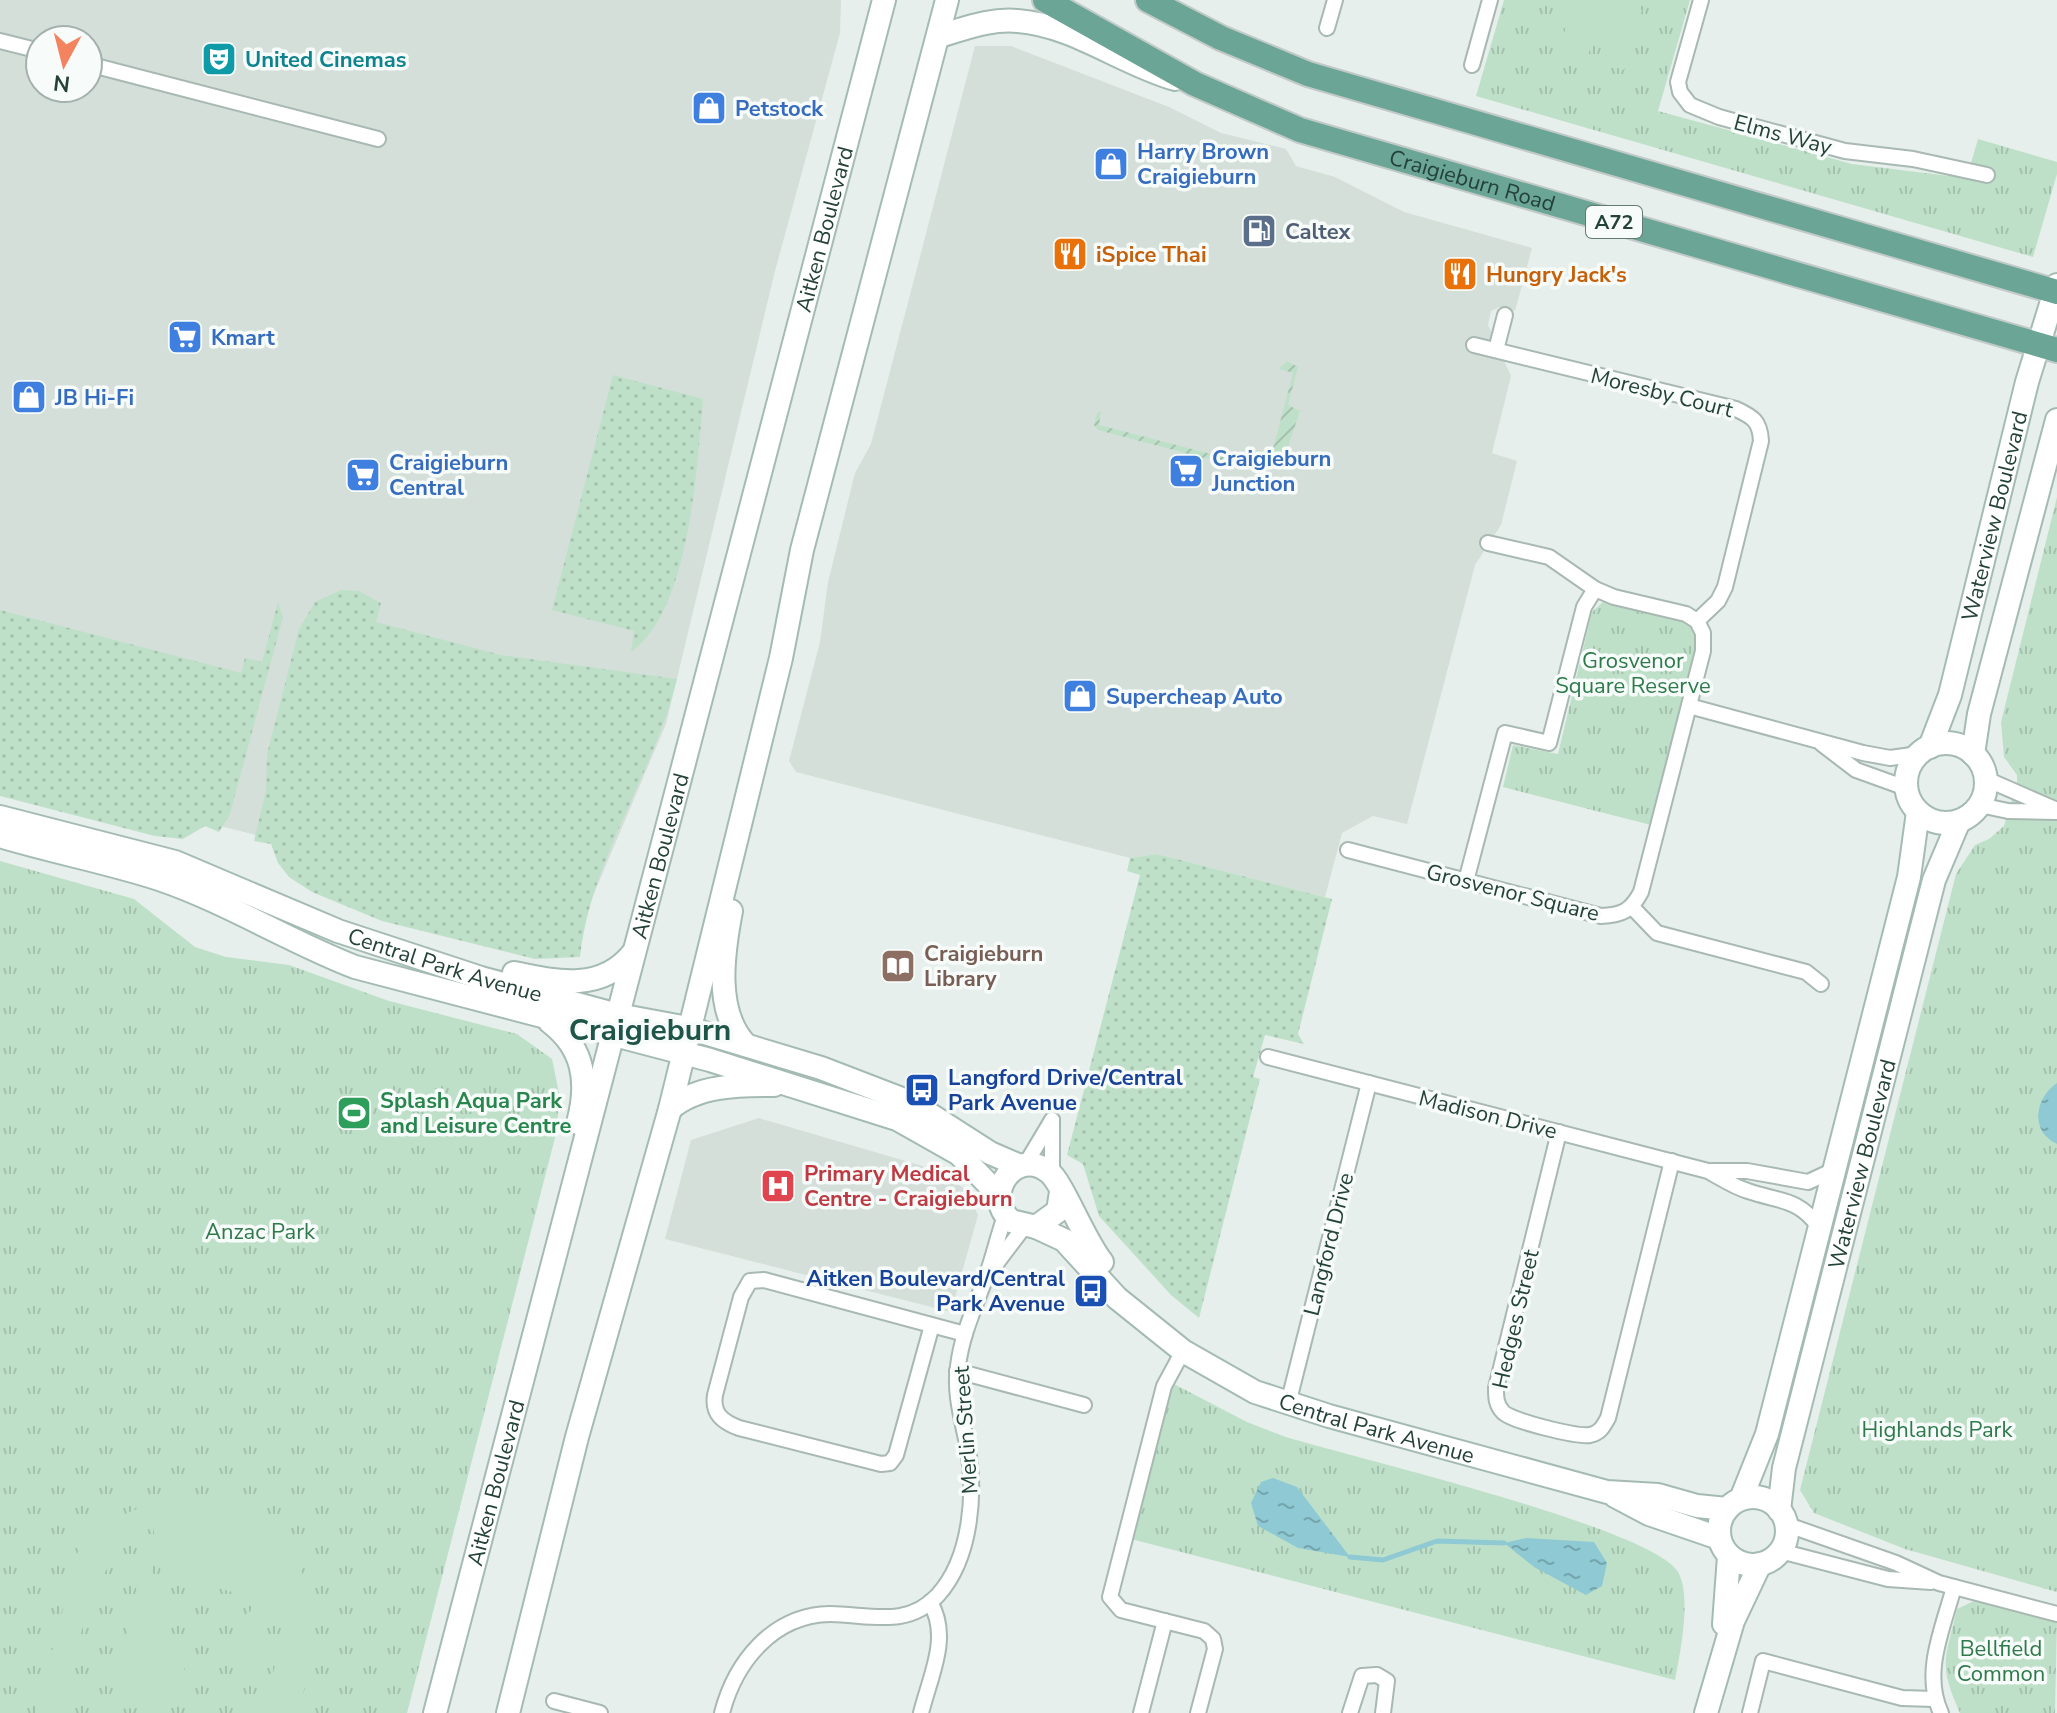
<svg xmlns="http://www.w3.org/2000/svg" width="2057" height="1713" font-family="'Nunito Sans',sans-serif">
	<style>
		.built { fill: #d4dfda; fill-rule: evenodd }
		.grass { fill: url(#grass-dots) }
		.park { fill: url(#park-tufts) }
		.garden { fill: url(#garden-furrows) }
		.pitch { fill: #bfe0c8 }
		.water { fill: url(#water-ripples) }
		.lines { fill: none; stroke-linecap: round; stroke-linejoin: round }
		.stream { stroke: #8ec9d4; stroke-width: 5 }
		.street-casing { stroke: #a8b8b2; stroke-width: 18 }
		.secondary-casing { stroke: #a4bbb3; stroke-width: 26 }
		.primary-casing { stroke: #c2cac8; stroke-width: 28 }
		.street { stroke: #fff; stroke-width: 14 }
		.secondary { stroke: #fff; stroke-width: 22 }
		.primary { stroke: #6aa596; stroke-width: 24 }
		.labels { text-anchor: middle; stroke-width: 7; stroke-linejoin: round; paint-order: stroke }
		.shield { fill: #f7fbf9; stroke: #637a73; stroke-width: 2 }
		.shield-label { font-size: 20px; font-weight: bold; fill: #24423a }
		.culture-label { font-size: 22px; font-weight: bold; fill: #0d838f; stroke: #f7fbf9; text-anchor: start }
		.shop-label { font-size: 22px; font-weight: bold; fill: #366cbe; stroke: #f7fbf9; text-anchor: start }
		.street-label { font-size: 22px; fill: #24423a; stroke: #f7fbf9 }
		.service-label { font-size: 22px; font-weight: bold; fill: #4e5e75; stroke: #f7fbf9; text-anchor: start }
		.food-label { font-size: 22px; font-weight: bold; fill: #c56008; stroke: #f7fbf9; text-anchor: start }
		.park-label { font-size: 22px; fill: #2d7a4b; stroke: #f7fbf9 }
		.education-label { font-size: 22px; font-weight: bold; fill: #785e54; stroke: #f7fbf9; text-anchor: start }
		.transit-label { font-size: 22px; font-weight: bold; fill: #164399; stroke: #f7fbf9; text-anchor: start }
		.leisure-label { font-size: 22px; font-weight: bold; fill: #27864d; stroke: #f7fbf9; text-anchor: start }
		.health-label { font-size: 22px; font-weight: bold; fill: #be3a42; stroke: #f7fbf9; text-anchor: start }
		.district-label { font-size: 30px; font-weight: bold; fill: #1f5548; stroke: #f7fbf9 }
	</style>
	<defs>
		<pattern id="grass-dots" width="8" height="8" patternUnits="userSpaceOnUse" patternTransform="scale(2)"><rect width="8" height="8" fill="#bfe0c8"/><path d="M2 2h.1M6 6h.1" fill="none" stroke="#a4c1ad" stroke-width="1.8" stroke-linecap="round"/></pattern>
		<pattern id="park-tufts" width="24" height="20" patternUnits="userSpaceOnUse" patternTransform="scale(2)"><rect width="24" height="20" fill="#bfe0c8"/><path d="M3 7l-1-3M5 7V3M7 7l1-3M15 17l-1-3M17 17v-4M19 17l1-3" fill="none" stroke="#a4c1ad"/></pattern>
		<pattern id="garden-furrows" width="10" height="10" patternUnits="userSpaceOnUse" patternTransform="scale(2)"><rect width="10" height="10" fill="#bfe0c8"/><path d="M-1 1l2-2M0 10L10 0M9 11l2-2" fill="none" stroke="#a4c1ad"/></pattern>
		<pattern id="water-ripples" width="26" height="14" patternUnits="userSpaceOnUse" patternTransform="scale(2)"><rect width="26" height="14" fill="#8ec9d4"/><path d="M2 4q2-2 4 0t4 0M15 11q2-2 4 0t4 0" fill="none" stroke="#74a5ad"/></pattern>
	</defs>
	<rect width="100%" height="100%" fill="#e6efeb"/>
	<g class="built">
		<path d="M0 0H841L840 33 775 271 666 724 584 917 0 771ZM40 40H88V88H40Z"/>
		<path d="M975 46H1011L1169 107 1221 133 1286 149 1296 166 1335 177 1404 212 1532 248 1515 311 1499 307 1491 311 1488 325 1511 376 1492 453 1517 461 1501 525 1475 565 1407 824 1373 816 1342 833 1325 897 1157 854 1130 858 796 772 789 761 820 642 828 582 855 473 871 444Z"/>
		<path d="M759 1118 943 1172 968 1192 978 1215 951 1312 665 1239 691 1140Z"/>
	</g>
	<g class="grass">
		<path d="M613 375 703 399C697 466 690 611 631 652L634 631 552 610Z"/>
		<path d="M341 590 359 591 381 603 376 622 501 655 677 679C654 774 590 861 580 957L535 959 382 921 312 892 289 877 278 863 271 844 254 841 266 790 267 754 299 629 315 602Z"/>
		<path d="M278 602 283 617 230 814 219 832 205 826 183 839 155 836 0 796V610L241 673 245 658 262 662Z"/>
		<path d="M1157 854 1332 899 1298 1034 1304 1044 1265 1035 1253 1077 1260 1079 1199 1318 1171 1295 1099 1216 1083 1164 1067 1155 1140 875 1127 871 1130 858Z"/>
	</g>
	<g class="park">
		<path d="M1504 0H1690L1658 111 1852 164 1949 176 1971 163 1978 139 2057 162V174L2033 257 1476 96Z"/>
		<path d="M2057 497V1592L1905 1549 1814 1513 1800 1490 1956 874 1975 845 1989 839 2004 826 2017 782V775L2004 757 2001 722Z"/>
		<path d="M1604 601 1692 624 1697 642 1651 825 1503 787 1513 745 1558 754 1592 612Z"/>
		<path d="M0 861 134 899 195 947 226 957 289 965 389 1001 517 1034 552 1059 559 1093 557 1130 407 1713H0Z"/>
		<path d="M1172 1383 1247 1422 1283 1436C1349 1457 1651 1527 1678 1572 1692 1596 1680 1654 1675 1680L1131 1539Z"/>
		<path d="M1976 1600 2057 1620 2055 1713H1960C1938 1663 1945 1661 1957 1609Z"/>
	</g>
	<path class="garden" d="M1287 361 1298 367 1288 405 1300 411 1287 450 1274 460 1242 468 1098 430 1094 425 1097 413 1101 411 1099 425 1246 463 1250 449 1272 453 1293 373 1279 369Z"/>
	<g class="pitch">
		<path d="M1574 0H1604L1587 59 1559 51Z"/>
		<path d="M1615 1 1642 10 1624 70 1597 62Z"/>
		<path d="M203 1495C277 1510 324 1573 308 1649L314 1651 298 1713H263L281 1642 284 1605 263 1600 259 1661 243 1658 223 1648 259 1599 161 1573 153 1527C85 1560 80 1647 63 1713H36L88 1513 112 1520 164 1497Z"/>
		<path d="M147 1547V1554L196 1706 110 1709 144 1554 142 1549Z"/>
	</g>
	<g class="water">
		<path d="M2057 1083V1144C2029 1131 2035 1098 2057 1083Z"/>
		<path d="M1273 1478 1297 1487 1350 1557 1298 1548 1258 1526 1251 1503 1261 1482Z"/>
		<path d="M1526 1538 1594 1542 1607 1563 1602 1586 1586 1595 1534 1567 1504 1543Z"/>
	</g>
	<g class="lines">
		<path class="stream" d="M1350 1557 1383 1560 1437 1541 1504 1543"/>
		<g class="street-casing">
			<g id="street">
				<path d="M1701 0 1678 82 1680 92 1690 105 1719 117 1845 151 1913 159 1987 175"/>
				<path d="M1327 28 1335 0"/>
				<path d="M0 41 40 51"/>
				<path d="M88 64 378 139"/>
				<path d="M1472 65 1490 0"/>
				<path d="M1474 345 1736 409C1753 417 1760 421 1761 441L1725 587 1718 601 1697 621"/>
				<path d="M1496 350 1505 315"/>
				<path d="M1689 706 1863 753 1890 758 1919 754"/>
				<path d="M1822 744 1856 770 1906 788"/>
				<path d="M1986 779 2057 810"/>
				<path d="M1980 805 2008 811 2057 812"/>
				<path d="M1348 850 1601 916C1622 915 1631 911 1641 892L1703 651V633L1697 621 1686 614 1614 597 1595 589 1549 557 1488 543"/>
				<path d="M1466 881 1505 733 1549 743 1584 607 1595 589"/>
				<path d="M1633 908 1657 933 1806 972 1821 984"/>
				<path d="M1268 1057 1708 1171C1721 1178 1734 1187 1748 1191 1780 1202 1798 1198 1819 1227"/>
				<path d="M1052 1120V1174"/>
				<path d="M1559 1132 1496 1388C1496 1397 1496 1405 1503 1412 1511 1421 1577 1437 1590 1435 1600 1433 1603 1427 1608 1418L1672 1161"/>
				<path d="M1025 1165 1052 1120"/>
				<path d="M1712 1171H1747L1808 1182 1834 1170"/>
				<path d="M993 1268 1024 1227"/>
				<path d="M932 1325 896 1455 890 1463 881 1464 739 1428C723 1422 712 1414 715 1395L741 1297 750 1281 764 1280 965 1334"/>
				<path d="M1183 1351 1164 1386 1110 1597 1121 1610 1204 1631 1213 1639 1215 1649 1198 1713"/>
				<path d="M957 1371 1084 1405"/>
				<path d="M1288 1404 1369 1083"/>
				<path d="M1785 1524 1896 1563 1939 1583 2057 1614"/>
				<path d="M1780 1551 1888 1579 1931 1582"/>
				<path d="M554 1701 600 1713"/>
				<path d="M722 1713C735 1663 772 1615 830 1614 868 1614 907 1629 938 1595 972 1557 976 1491 967 1444 962 1419 954 1393 958 1366 962 1333 976 1305 987 1274 994 1255 998 1235 1005 1216"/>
				<path d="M921 1713C930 1676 951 1637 930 1602"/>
				<path d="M1141 1713 1165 1621"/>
				<path d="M1350 1713 1362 1676 1377 1675 1387 1681 1383 1713"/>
				<path d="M1750 1713 1763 1661 1902 1698 1934 1699"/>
				<path d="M1941 1713C1922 1673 1943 1628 1954 1587"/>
			</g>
		</g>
		<g class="secondary-casing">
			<g id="secondary">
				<path d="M939 36C964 29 991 18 1018 21 1073 25 1122 64 1175 79"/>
				<circle cx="1946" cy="783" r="40"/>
				<path id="s1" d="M1930 747 1950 695 2027 382 2057 285"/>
				<path d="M1973 754 1979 714 2057 420"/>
				<path id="s2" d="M0 817 175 862 338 931 481 978 618 1015 688 1028 821 1068 912 1103 990 1153 1020 1166"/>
				<path d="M0 836C52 852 107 862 159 879 227 902 288 941 355 967L710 1060 897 1119 959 1154 998 1194"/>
				<path d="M731 911C723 953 714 1012 746 1045"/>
				<path d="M514 973C557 982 602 992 633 953"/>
				<path d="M550 1022C584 1048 589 1082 578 1123"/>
				<path d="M670 1109C697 1085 739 1085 774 1085"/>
				<path d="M1061 1192 1058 1211 1036 1227 1011 1221C981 1194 1016 1146 1049 1172 1063 1183 1084 1240 1102 1262"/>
				<path id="s3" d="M1036 1227 1064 1240 1117 1298 1183 1351 1255 1392 1329 1416 1607 1492 1658 1495 1697 1506 1727 1509"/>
				<path d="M1615 1496 1649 1514 1719 1538"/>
				<circle cx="1753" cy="1531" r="34"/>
				<path d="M1741 1499 1767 1434 1909 877 1918 812"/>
				<path id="s4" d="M1779 1510 1784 1468 1934 880 1959 821"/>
				<path d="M1724 1624 1729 1556"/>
				<path id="s5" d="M435 1713 884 0"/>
				<path d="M508 1713 577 1437 670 1109 781 658 802 550 947 0"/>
				<path d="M1706 1713 1733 1621 1760 1564"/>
			</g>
		</g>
		<g class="primary-casing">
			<g id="primary">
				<path id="s6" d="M1045 0 1195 84 1300 130 2057 350"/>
				<path d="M1148 0 1221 38 1308 74 2057 292"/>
			</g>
		</g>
		<use href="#street" class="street"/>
		<use href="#secondary" class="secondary"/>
		<use href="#primary" class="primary"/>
	</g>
	<defs>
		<g id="theatre-square" transform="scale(1.8)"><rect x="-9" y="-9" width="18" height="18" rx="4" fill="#0f9aa8" stroke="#f7fbf9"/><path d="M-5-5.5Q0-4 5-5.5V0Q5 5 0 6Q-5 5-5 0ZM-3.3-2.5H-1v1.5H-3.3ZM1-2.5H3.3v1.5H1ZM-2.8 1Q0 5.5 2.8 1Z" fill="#fff"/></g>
		<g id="shop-square" transform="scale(1.8)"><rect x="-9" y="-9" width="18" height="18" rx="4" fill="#3f7fe0" stroke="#f7fbf9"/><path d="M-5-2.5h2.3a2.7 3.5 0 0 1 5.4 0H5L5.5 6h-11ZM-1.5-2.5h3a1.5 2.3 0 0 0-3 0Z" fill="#fff"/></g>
		<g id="fuel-square" transform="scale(1.8)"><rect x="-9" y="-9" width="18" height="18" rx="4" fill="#5c6f8a" stroke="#f7fbf9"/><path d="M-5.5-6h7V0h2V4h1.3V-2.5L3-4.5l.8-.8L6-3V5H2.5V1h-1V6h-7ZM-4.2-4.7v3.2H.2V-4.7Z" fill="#fff"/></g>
		<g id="restaurant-square" transform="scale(1.8)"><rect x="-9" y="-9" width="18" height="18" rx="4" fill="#e8710a" stroke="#f7fbf9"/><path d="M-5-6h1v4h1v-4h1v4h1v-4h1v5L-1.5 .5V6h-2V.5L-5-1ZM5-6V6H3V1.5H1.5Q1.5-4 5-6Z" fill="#fff"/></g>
		<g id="supermarket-square" transform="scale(1.8)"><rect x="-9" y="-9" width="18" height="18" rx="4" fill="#3f7fe0" stroke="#f7fbf9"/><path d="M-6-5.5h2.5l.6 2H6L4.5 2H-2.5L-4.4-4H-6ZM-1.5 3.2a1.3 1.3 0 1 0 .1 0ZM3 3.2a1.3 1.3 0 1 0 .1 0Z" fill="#fff"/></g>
		<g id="library-square" transform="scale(1.8)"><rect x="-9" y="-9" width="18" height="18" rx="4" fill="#8d6e63" stroke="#f7fbf9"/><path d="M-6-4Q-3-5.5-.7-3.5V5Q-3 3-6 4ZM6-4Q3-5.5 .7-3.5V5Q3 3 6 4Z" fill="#fff"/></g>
		<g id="bus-square" transform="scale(1.8)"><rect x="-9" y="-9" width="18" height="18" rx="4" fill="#1a4fb4" stroke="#f7fbf9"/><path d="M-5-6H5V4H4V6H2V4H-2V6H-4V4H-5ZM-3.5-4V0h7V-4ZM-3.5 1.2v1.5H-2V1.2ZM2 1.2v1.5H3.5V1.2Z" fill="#fff"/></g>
		<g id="stadium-square" transform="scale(1.8)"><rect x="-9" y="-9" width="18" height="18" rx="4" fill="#2e9e5b" stroke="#f7fbf9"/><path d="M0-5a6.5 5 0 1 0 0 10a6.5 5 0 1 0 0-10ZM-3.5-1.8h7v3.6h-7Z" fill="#fff"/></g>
		<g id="hospital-square" transform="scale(1.8)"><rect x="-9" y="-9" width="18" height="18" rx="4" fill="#e0444e" stroke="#f7fbf9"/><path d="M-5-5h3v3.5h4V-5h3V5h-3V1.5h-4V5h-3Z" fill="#fff"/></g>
	</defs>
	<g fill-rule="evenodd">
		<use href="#theatre-square" x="219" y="59"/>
		<use href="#shop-square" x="709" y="108"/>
		<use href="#shop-square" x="1111" y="164"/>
		<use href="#fuel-square" x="1259" y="231"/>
		<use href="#restaurant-square" x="1070" y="254"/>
		<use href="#restaurant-square" x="1460" y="274"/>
		<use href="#supermarket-square" x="185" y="337"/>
		<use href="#shop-square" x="29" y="397"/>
		<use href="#supermarket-square" x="1186" y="471"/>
		<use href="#supermarket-square" x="363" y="475"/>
		<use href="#shop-square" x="1080" y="696"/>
		<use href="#library-square" x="898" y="966"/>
		<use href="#bus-square" x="922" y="1090"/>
		<use href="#stadium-square" x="354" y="1113"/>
		<use href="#hospital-square" x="778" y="1186"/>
		<use href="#bus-square" x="1091" y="1291"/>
	</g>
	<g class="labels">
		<rect class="shield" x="1586" y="206" width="56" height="32" rx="6"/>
		<g class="shield-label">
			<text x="1614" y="229">A72</text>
		</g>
		<g class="culture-label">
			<text x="245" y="67">United Cinemas</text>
		</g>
		<g class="shop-label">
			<text x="735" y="116">Petstock</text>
			<text x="1137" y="159">Harry Brown<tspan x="1137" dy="25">Craigieburn</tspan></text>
			<text x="211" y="345">Kmart</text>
			<text x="55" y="405">JB Hi-Fi</text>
			<text x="1212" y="466">Craigieburn<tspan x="1212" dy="25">Junction</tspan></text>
			<text x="389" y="470">Craigieburn<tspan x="389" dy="25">Central</tspan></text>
			<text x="1106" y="704">Supercheap Auto</text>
		</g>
		<g class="street-label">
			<text transform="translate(1783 134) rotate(15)" y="8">Elms Way</text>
			<text dy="8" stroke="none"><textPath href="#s6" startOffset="466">Craigieburn Road</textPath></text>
			<text dy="8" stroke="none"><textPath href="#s5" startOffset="1534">Aitken Boulevard</textPath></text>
			<text transform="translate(1662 392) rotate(14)" y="8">Moresby Court</text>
			<text dy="8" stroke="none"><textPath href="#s1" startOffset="240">Waterview Boulevard</textPath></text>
			<text dy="8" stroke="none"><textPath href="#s5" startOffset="886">Aitken Boulevard</textPath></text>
			<text transform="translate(1513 892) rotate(14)" y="8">Grosvenor Square</text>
			<text dy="8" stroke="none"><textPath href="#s2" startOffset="470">Central Park Avenue</textPath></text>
			<text transform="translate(1488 1114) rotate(14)" y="8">Madison Drive</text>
			<text dy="8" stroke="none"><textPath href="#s4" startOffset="356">Waterview Boulevard</textPath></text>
			<text transform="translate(1328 1244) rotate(-76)" y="8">Langford Drive</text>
			<text transform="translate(1515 1319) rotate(-77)" y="8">Hedges Street</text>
			<text dy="8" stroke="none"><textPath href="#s3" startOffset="404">Central Park Avenue</textPath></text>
			<text transform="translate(965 1430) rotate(-94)" y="8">Merlin Street</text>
			<text dy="8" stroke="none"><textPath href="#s5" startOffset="238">Aitken Boulevard</textPath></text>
		</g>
		<g class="service-label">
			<text x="1285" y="239">Caltex</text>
		</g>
		<g class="food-label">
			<text x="1096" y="262">iSpice Thai</text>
			<text x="1486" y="282">Hungry Jack's</text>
		</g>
		<g class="park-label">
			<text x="1633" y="668">Grosvenor<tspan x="1633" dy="25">Square Reserve</tspan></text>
			<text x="260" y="1239">Anzac Park</text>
			<text x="1937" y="1437">Highlands Park</text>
			<text x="2001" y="1656">Bellfield<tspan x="2001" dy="25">Common</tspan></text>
		</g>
		<g class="education-label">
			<text x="924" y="961">Craigieburn<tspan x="924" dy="25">Library</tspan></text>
		</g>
		<g class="transit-label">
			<text x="948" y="1085">Langford Drive/Central<tspan x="948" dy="25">Park Avenue</tspan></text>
			<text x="1065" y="1286" text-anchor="end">Aitken Boulevard/Central<tspan x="1065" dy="25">Park Avenue</tspan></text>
		</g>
		<g class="leisure-label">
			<text x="380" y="1108">Splash Aqua Park<tspan x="380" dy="25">and Leisure Centre</tspan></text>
		</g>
		<g class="health-label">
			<text x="804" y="1181">Primary Medical<tspan x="804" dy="25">Centre - Craigieburn</tspan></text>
		</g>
		<g class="district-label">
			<text x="650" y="1040">Craigieburn</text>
		</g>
	</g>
	<g transform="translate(64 64) rotate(187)"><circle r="38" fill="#f7fbf9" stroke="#a3b1ad" stroke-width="2"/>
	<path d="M0-6L14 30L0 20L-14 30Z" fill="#f4845f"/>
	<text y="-12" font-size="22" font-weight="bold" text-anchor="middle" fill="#24423a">N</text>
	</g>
</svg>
